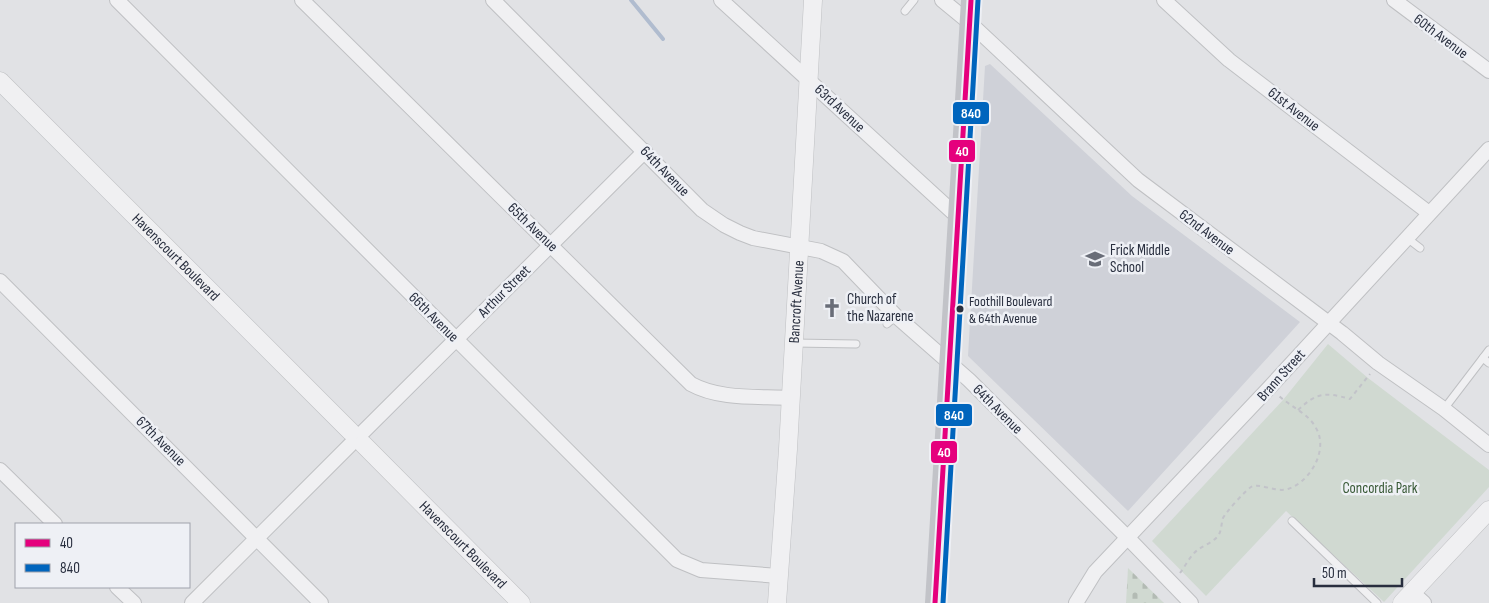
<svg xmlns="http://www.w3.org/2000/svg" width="1489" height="603" font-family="'Sofia Sans Condensed',sans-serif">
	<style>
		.built { fill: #cfd1d8 }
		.cemetery { fill: url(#cemetery-stones) }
		.park { fill: #d0d9d1 }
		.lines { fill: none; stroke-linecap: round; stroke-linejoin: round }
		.stream { stroke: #b0bccf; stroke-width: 4 }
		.service-casing { stroke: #bfc0c3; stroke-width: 9 }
		.minor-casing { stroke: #bfc0c3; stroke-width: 16 }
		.tertiary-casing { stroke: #bfc0c3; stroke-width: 19 }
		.path { stroke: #c2c3c9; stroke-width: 2; stroke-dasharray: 4 4; stroke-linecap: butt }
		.service { stroke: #f0f0f2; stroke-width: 7 }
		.minor { stroke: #f0f0f2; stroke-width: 14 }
		.tertiary { stroke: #f0f0f2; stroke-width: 18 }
		.secondary { stroke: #c2c3c8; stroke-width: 20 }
		.bus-1-casing { stroke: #eef0f5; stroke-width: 9 }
		.bus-2-casing { stroke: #eef0f5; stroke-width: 9 }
		.bus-1 { stroke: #e5007d; stroke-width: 5 }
		.bus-2 { stroke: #0065bd; stroke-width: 5 }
		.bus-dot { fill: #282e3e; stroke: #eef0f5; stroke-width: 2 }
		.labels { text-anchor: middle; stroke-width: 5; stroke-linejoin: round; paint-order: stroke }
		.bus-label { font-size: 14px; fill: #282e3e; stroke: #eef0f5; text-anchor: start }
		.street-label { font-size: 15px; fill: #282e3e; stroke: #eef0f5 }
		.poi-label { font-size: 15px; fill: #282e3e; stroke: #eef0f5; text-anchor: start }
		.park-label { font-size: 15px; fill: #385936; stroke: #eef0f5 }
		.line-badge { stroke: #eef0f5; stroke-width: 2 }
		.badge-label { font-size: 14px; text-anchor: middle; font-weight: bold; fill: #fff }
	</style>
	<defs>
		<pattern id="cemetery-stones" width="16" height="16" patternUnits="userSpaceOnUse" patternTransform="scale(1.25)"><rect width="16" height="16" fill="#d0d9d1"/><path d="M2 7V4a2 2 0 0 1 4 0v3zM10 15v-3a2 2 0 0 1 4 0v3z" fill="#b3bbb4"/></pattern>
	</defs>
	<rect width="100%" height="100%" fill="#e1e2e5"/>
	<path class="built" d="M990 64 1132 196 1300 322 1128 511 968 356 985 66Z"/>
	<path class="cemetery" d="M1128 568 1164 603H1126Z"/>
	<path class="park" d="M1328 344 1368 378 1489 470V487L1384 602 1286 511 1206 596 1152 541 1283 400Z"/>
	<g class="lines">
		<path class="stream" d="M631 0 663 39"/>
		<g class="service-casing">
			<g id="service">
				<path d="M905 11 914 0"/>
				<path d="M1407 238 1420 248"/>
				<path d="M887 324 896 316"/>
				<path d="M794 343 856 344"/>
				<path d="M1483 358 1489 363"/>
				<path d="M1444 409 1489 350"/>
				<path d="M1292 521 1377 603"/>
			</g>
		</g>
		<g class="minor-casing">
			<g id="minor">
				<path d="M117 0 677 560 701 570 779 576"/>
				<path d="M302 0 691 384C720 400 758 396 791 398"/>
				<path d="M493 0 702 210 724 225 740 233 753 238 821 251 843 261 896 316 969 380 1127 537 1191 603"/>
				<path d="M721 0 958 217"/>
				<path d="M942 0 970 23 1138 180 1342 333 1378 363 1444 409 1489 445"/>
				<path d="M1164 0 1229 60 1429 213"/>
				<path d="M1394 0 1489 71"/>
				<path d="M0 281 321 603"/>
				<path d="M363 432 645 151"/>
				<path d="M0 470 55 524"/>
				<path d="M117 587 134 603"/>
				<path d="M1413 593 1424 603"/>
				<path d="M192 603 351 444"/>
				<path d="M1076 603 1095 572 1269 388 1489 149"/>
			</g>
		</g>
		<g class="tertiary-casing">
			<g id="tertiary">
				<path id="s1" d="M0 81 351 432"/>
				<path id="s2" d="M363 444 521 603"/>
				<path id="s3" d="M777 603 788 449 813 0"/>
				<path d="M1402 603 1489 510"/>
			</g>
		</g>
		<g class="path">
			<path d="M1298 410C1317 392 1326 392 1350 399L1370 374"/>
			<path d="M1180 573C1186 565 1191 554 1199 549 1205 545 1213 542 1218 536 1222 530 1221 524 1223 518 1226 512 1245 491 1251 487 1259 482 1276 493 1288 489 1310 482 1329 450 1316 428 1308 413 1291 407 1279 396"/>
		</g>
		<use href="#service" class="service"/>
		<use href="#minor" class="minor"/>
		<use href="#tertiary" class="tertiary"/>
		<path class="secondary" d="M935 603 971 0"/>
		<g class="bus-1-casing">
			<path id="bus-1" d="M935 603 971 0"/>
		</g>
		<g class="bus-2-casing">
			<path id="bus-2" d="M943 603 978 0"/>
		</g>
		<use href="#bus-1" class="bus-1"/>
		<use href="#bus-2" class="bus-2"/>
	</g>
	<defs>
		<g id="school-bare" transform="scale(1.5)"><path d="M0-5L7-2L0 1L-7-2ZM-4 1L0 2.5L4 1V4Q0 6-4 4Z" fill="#696d78" stroke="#eef0f5" stroke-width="2.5" paint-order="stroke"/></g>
		<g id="church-bare" transform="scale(1.5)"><path d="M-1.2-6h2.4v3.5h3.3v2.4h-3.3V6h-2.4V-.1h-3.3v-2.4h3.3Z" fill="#696d78" stroke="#eef0f5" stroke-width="2.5" paint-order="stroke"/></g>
	</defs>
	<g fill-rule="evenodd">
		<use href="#school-bare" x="1095" y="259"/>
		<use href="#church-bare" x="832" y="308"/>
	</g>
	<circle class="bus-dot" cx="960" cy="309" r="4.5"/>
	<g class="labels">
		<g class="bus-label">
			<text x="969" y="306">Foothill Boulevard<tspan x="969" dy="17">&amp; 64th Avenue</tspan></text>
		</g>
		<g class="street-label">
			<text transform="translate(1441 36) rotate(37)" y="5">60th Avenue</text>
			<text transform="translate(840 108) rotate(43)" y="5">63rd Avenue</text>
			<text transform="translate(1294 109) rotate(38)" y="5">61st Avenue</text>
			<text transform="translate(665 171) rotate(46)" y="5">64th Avenue</text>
			<text transform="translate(533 227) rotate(44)" y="5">65th Avenue</text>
			<text transform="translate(1207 232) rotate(37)" y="5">62nd Avenue</text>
			<text dy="5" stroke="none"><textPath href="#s1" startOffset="249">Havenscourt Boulevard</textPath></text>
			<text transform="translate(504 291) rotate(-45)" y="5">Arthur Street</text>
			<text dy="5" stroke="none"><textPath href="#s3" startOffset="302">Bancroft Avenue</textPath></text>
			<text transform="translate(434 317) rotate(45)" y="5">66th Avenue</text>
			<text transform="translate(1281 375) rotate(-48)" y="5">Brann Street</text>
			<text transform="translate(998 409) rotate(45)" y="5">64th Avenue</text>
			<text transform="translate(161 441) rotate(45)" y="5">67th Avenue</text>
			<text dy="5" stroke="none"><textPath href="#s2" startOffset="142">Havenscourt Boulevard</textPath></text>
		</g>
		<g class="poi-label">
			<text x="1110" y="255">Frick Middle<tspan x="1110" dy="17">School</tspan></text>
			<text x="847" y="304">Church of<tspan x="847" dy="17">the Nazarene</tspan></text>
		</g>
		<g class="park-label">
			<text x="1380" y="493">Concordia Park</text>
		</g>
	</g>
	<g class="line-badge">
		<rect x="952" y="101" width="38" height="24" rx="5" fill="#0065bd"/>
		<rect x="948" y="139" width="28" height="24" rx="5" fill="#e5007d"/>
		<rect x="935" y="403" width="38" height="24" rx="5" fill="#0065bd"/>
		<rect x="930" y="440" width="28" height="24" rx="5" fill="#e5007d"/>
	</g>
	<g class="badge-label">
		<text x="971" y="118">840</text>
		<text x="962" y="156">40</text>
		<text x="954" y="420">840</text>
		<text x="944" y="457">40</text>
	</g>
	<rect x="15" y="523" width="175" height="65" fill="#eef0f5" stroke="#9fa2ac"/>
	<rect x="25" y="539" width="25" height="8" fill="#e5007d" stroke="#9fa2ac"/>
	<text x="60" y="548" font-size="15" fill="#282e3e">40</text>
	<rect x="25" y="564" width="25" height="8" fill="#0065bd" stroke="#9fa2ac"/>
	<text x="60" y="573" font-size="15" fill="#282e3e">840</text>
	<path d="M1314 578v8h88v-8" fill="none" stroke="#282e3e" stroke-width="2.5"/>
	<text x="1322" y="578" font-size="15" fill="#282e3e" stroke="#eef0f5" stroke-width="4" paint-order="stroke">50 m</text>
</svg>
